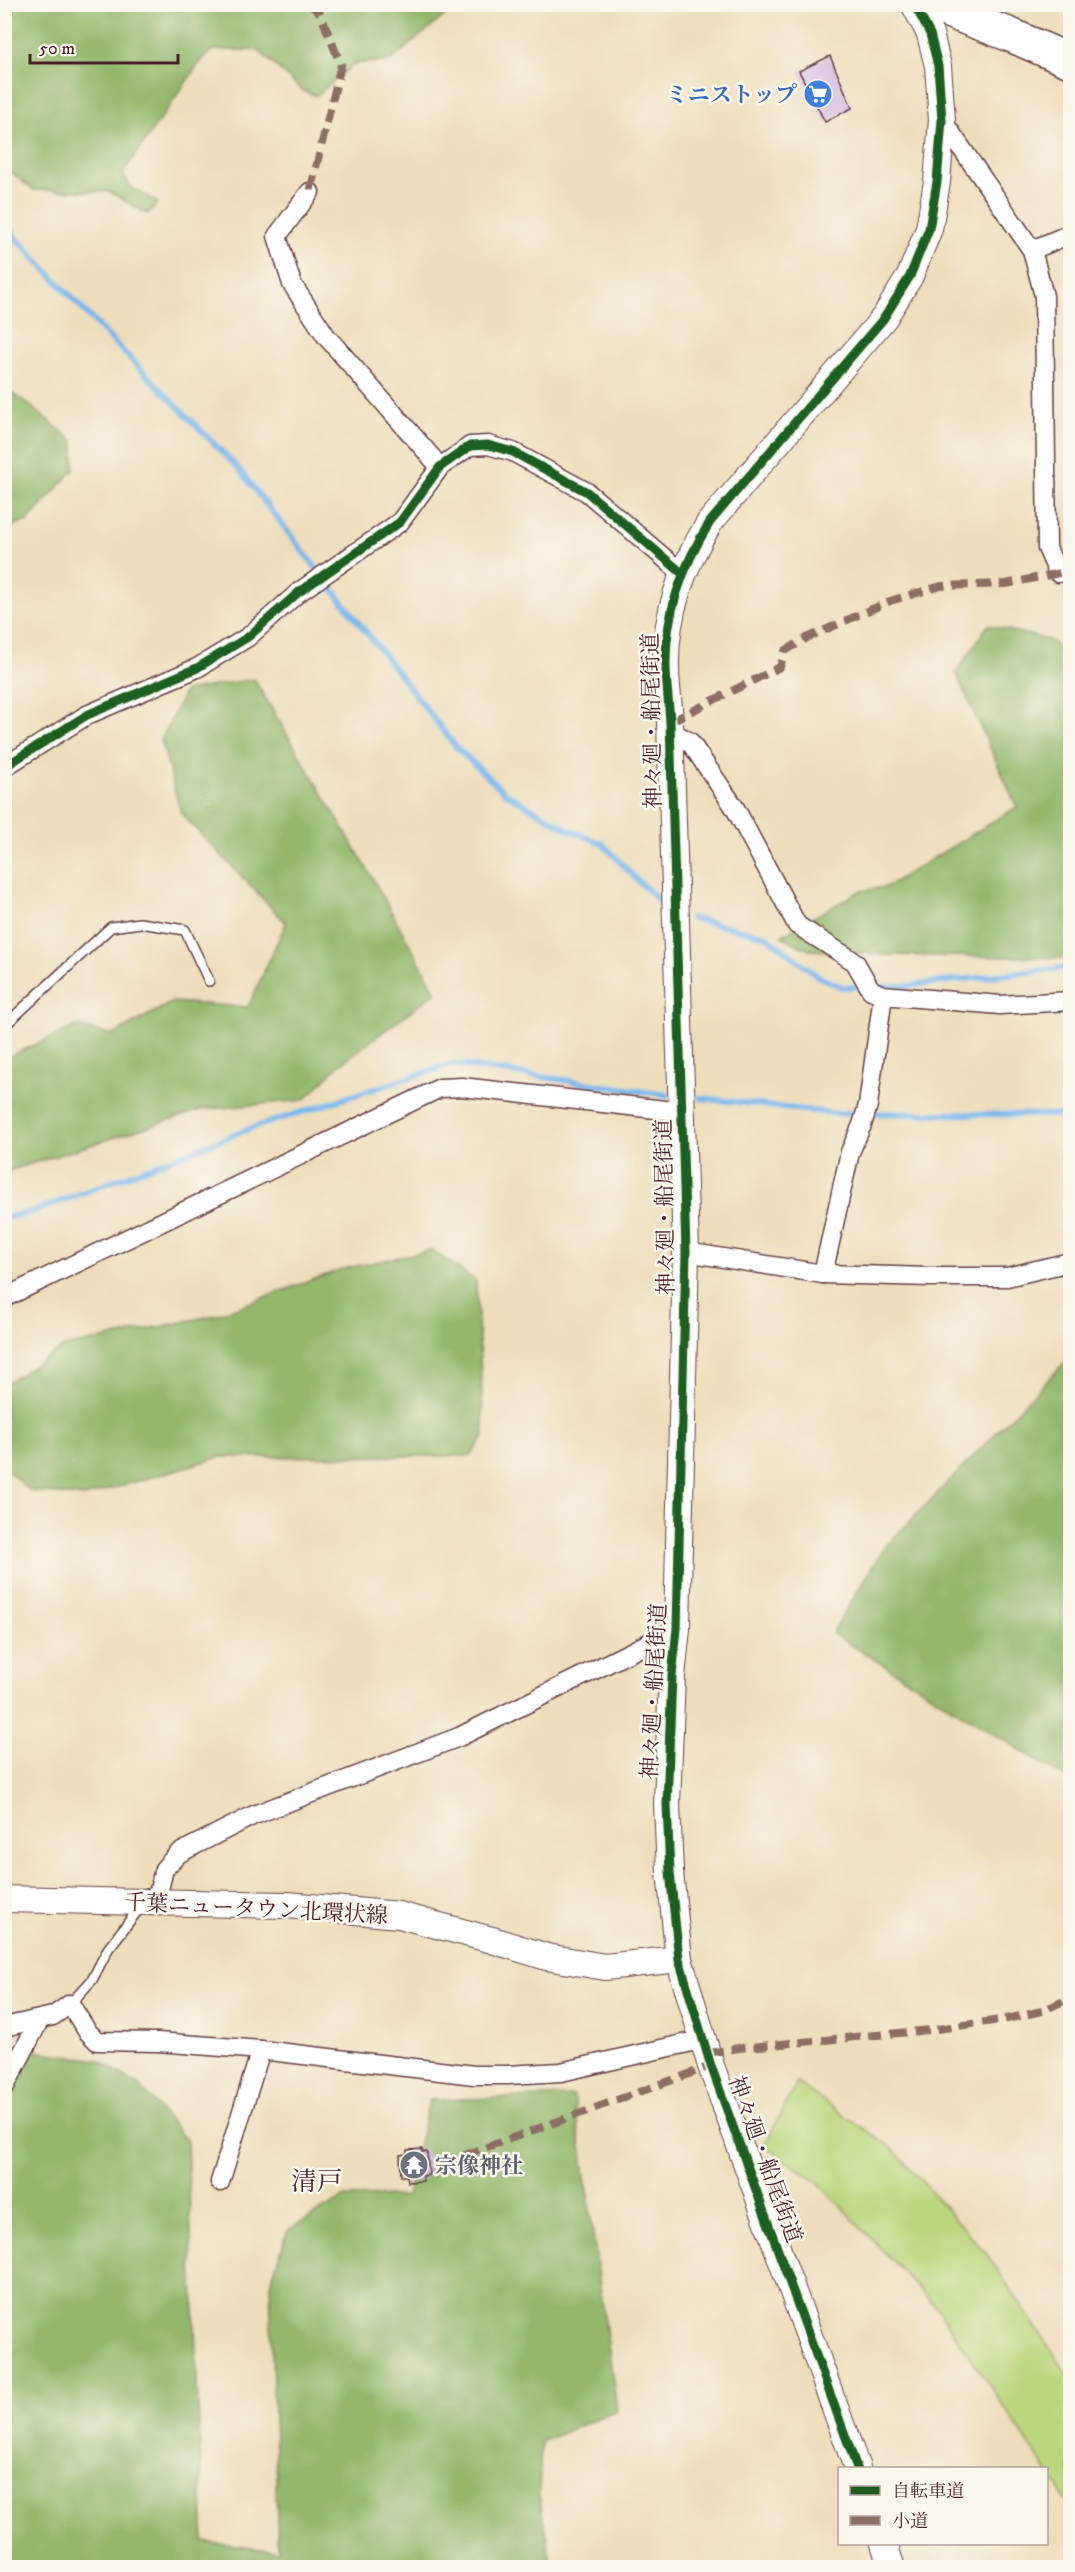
<svg xmlns="http://www.w3.org/2000/svg" width="1075" height="2572" font-family="'IM FELL DW Pica','Noto Serif JP',serif">
	<style>
		.green { fill: #bad77d; stroke: #827b54; stroke-width: 1.5 }
		.forest { fill: #93b86c; stroke: #6e6c4c; stroke-width: 1.5 }
		.lines { fill: none; stroke-linecap: round; stroke-linejoin: round }
		.stream { stroke: #79b7ec; stroke-width: 6 }
		.building { fill: #ceb1de }
		.lane-casing { stroke: #623c40; stroke-width: 12 }
		.street-casing { stroke: #623c40; stroke-width: 21 }
		.secondary-casing { stroke: #623c40; stroke-width: 28 }
		.highway-casing { stroke: #623c40; stroke-width: 36 }
		.lane { stroke: #fff; stroke-width: 9 }
		.street { stroke: #fff; stroke-width: 18 }
		.secondary { stroke: #fff; stroke-width: 26 }
		.highway { stroke: #fff; stroke-width: 33 }
		.quiet { stroke: #8d6e63; stroke-width: 8; stroke-dasharray: 15 8; stroke-linecap: butt }
		.cycleway-casing { stroke: #fbf7ec; stroke-width: 13 }
		.cycleway { stroke: #1b5e20; stroke-width: 9 }
		.labels { text-anchor: middle; stroke-width: 5; stroke-linejoin: round; paint-order: stroke }
		.shop-label { font-size: 22px; font-weight: bold; fill: #366cbe; stroke: #fbf7ec; text-anchor: end }
		.street-label { font-size: 22px; fill: #4a1f2b; stroke: #fbf7ec }
		.worship-label { font-size: 22px; font-weight: bold; fill: #5b616d; stroke: #fbf7ec; text-anchor: start }
		.quarter-label { font-size: 26px; fill: #4a1f2b; stroke: #fbf7ec }
	</style>
	<rect width="100%" height="100%" fill="#fbf7ec"/>
	<filter id="ink" filterUnits="userSpaceOnUse"><feTurbulence type="fractalNoise" baseFrequency=".0167" numOctaves="2"/><feDisplacementMap in="SourceGraphic" scale="12" xChannelSelector="R" yChannelSelector="G"/><feConvolveMatrix kernelMatrix="1 2 1 2 8 2 1 2 1" color-interpolation-filters="sRGB"/></filter>
	<filter id="wash" filterUnits="userSpaceOnUse"><feTurbulence type="fractalNoise" baseFrequency=".008" numOctaves="4" result="noise"/><feDisplacementMap in="SourceGraphic" scale="24" xChannelSelector="R" yChannelSelector="G"/><feGaussianBlur stdDeviation="1.35" result="paint"/><feColorMatrix in="noise" values="0 0 0 0 0 0 0 0 0 0 0 0 0 0 0 0 0 1.4 0 .05"/><feComposite in="paint" operator="in"/></filter>
	<g filter="url(#wash)">
		<rect width="100%" height="100%" fill="#edddba"/>
		<path class="green" d="M797 2083 891 2147 986 2253 1070 2378V2505L938 2309 819 2183 764 2146Z"/>
		<g class="forest">
			<path d="M4 5 5 4 457 5 389 62 356 63 316 96 303 91 258 50H213L202 59 123 173 131 187 158 203 147 214 110 192 33 190 5 167Z"/>
			<path d="M5 389 24 401 74 441V470L27 521 5 528Z"/>
			<path d="M988 625 1050 640 1070 657V958L888 955 809 950 781 936 860 891 886 887 1017 807 956 673Z"/>
			<path d="M254 679 368 870 436 992 339 1065 304 1100 201 1110 5 1172V1058L77 1026 113 1035 172 1002 248 1007 286 923 181 813 161 740 185 691Z"/>
			<path d="M432 1250 476 1281 484 1437 470 1456 220 1457 84 1497 30 1491 5 1468V1384L64 1347 216 1315 342 1269Z"/>
			<path d="M1070 1357V1781L832 1633 883 1549Z"/>
			<path d="M5 2047 98 2060 139 2085 187 2141 204 2542 278 2551 270 2284 288 2230 345 2197 407 2196 429 2100 574 2096 617 2410 541 2442 539 2496 552 2567 5 2568Z"/>
		</g>
		<g class="lines">
			<g class="stream">
				<path d="M4 218 16 238 105 333 238 468 456 747 505 793 569 830 603 844 635 878 663 904"/>
				<path d="M691 918 766 936 819 977 842 987H864"/>
				<path d="M881 987 906 986 1070 967"/>
				<path d="M700 1098 830 1113 1070 1115"/>
				<path d="M4 1218 35 1211 252 1128 452 1064 667 1095"/>
			</g>
		</g>
		<g id="blocks">
			<g class="building">
				<path d="M830 56 852 108 825 122 799 71Z"/>
				<path d="M422 2149V2152H427L429 2175 423 2176V2181L408 2182 407 2176H401L400 2155 407 2154V2150Z"/>
			</g>
		</g>
	</g>
	<g filter="url(#ink)">
		<use href="#blocks" fill-opacity="0" stroke="#623c40" stroke-width="1.5"/>
		<g class="lines">
			<g class="lane-casing">
				<g id="lane">
					<path d="M4 1026 111 927 140 923 185 930 209 981"/>
					<path d="M70 2004 92 1980 108 1949 141 1906"/>
				</g>
			</g>
			<g class="street-casing">
				<g id="street">
					<path d="M942 120 1032 250 1044 296 1047 548 1058 573"/>
					<path d="M310 192 277 236 292 284 326 336 440 467"/>
					<path d="M1032 250 1070 234"/>
					<path d="M670 731 690 742 735 808 797 925 855 962 871 990 883 995 1000 1005 1070 1001"/>
					<path d="M4 767 87 715 197 668 248 637 299 592 400 522 440 467 470 446 488 445 513 452 587 492 683 574"/>
					<path d="M686 1252 823 1274 930 1277H1007L1070 1262"/>
					<path d="M823 1274 850 1152 862 1125 868 1105 883 995"/>
					<path d="M4 1298 440 1088 462 1087 682 1112"/>
					<path d="M156 1902 164 1869 178 1854 193 1846 254 1815 459 1737 677 1629"/>
					<path d="M4 2027 53 2016 70 2004 87 2031 97 2041 158 2042 261 2050 474 2075H508L561 2072 705 2039"/>
					<path d="M4 2088 39 2021"/>
					<path d="M220 2182 261 2050"/>
				</g>
			</g>
			<g class="secondary-casing">
				<g id="secondary">
					<path d="M4 1899 288 1905 399 1915 492 1940 547 1957 605 1967 679 1959"/>
					<path d="M857 2468 711 2066 679 1959 670 1872 667 1804 672 1676 677 1629 686 1252 670 722C669 703 666 684 666 666 665 615 683 565 710 522L884 318 910 276 929 229 937 182 942 120 938 66 930 34 914 4"/>
					<path d="M884 2544 892 2568"/>
				</g>
			</g>
			<g class="highway-casing">
				<path id="highway" d="M930 4 1013 36 1070 61"/>
			</g>
			<use href="#lane" class="lane"/>
			<use href="#street" class="street"/>
			<use href="#secondary" class="secondary"/>
			<use href="#highway" class="highway"/>
			<g class="quiet">
				<path d="M309 4 320 13 341 65 310 192"/>
				<path d="M670 722 780 667 785 651 807 638 890 601 941 586 1006 584 1070 571"/>
				<path d="M708 2053 739 2048 930 2030 1007 2019 1042 2011 1070 1998"/>
				<path d="M443 2163 711 2066"/>
			</g>
			<g class="cycleway-casing">
				<g id="cycleway">
					<path d="M4 767 87 715 197 668 248 637 299 592 400 522 440 467 470 446 488 445 513 452 587 492 683 574"/>
					<path d="M857 2468 711 2066 679 1959 670 1872 667 1804 672 1676 677 1629 686 1252 670 722C669 703 666 684 666 666 665 615 683 565 710 522L884 318 910 276 929 229 937 182 942 120 938 66 930 34 914 4"/>
				</g>
			</g>
			<use href="#cycleway" class="cycleway"/>
		</g>
	</g>
	<defs>
		<g id="supermarket-disc" transform="scale(1.5)"><circle r="9.5" fill="#3f7fe0" stroke="#fbf7ec"/><path d="M-6-5.5h2.5l.6 2H6L4.5 2H-2.5L-4.4-4H-6ZM-1.5 3.2a1.3 1.3 0 1 0 .1 0ZM3 3.2a1.3 1.3 0 1 0 .1 0Z" fill="#fff"/></g>
		<g id="temple-disc" transform="scale(1.5)"><circle r="9.5" fill="#6b7280" stroke="#fbf7ec"/><path d="M0-6L5-2H3V0L6.5 2.5H4V6H1.5V3h-3V6H-4V2.5H-6.5L-3 0V-2H-5Z" fill="#fff"/></g>
	</defs>
	<g fill-rule="evenodd">
		<use href="#supermarket-disc" x="818" y="94"/>
		<use href="#temple-disc" x="414" y="2165"/>
	</g>
	<g class="labels">
		<g class="shop-label">
			<text x="797" y="102">ミニストップ</text>
		</g>
		<g class="street-label">
			<text transform="translate(651 721) rotate(-91)" y="8">神々廻・船尾街道</text>
			<text transform="translate(664 1207) rotate(-91)" y="8">神々廻・船尾街道</text>
			<text transform="translate(653 1691) rotate(-87)" y="8">神々廻・船尾街道</text>
			<text transform="translate(256 1908) rotate(3)" y="8">千葉ニュータウン北環状線</text>
			<text transform="translate(766 2159) rotate(70)" y="8">神々廻・船尾街道</text>
		</g>
		<g class="worship-label">
			<text x="435" y="2173">宗像神社</text>
		</g>
		<g class="quarter-label">
			<text x="317" y="2190">清戸</text>
		</g>
	</g>
	<rect width="1075" height="2572" fill="none" stroke="#fbf7ec" stroke-width="24"/>
	<rect x="838" y="2467" width="210" height="78" fill="#fbf7ec" stroke="#b4a19f" stroke-width="1.5"/>
	<rect x="850" y="2486" width="30" height="9" fill="#1b5e20" stroke="#b4a19f" stroke-width="1.5"/>
	<text x="892" y="2497" font-size="18" fill="#4a1f2b">自転車道</text>
	<rect x="850" y="2516" width="30" height="9" fill="#8d6e63" stroke="#b4a19f" stroke-width="1.5"/>
	<text x="892" y="2527" font-size="18" fill="#4a1f2b">小道</text>
	<path d="M30 54v9h148v-9" fill="none" stroke="#4a1f2b" stroke-width="3"/>
	<text x="39" y="54" font-size="18" fill="#4a1f2b" stroke="#fbf7ec" stroke-width="4.5" paint-order="stroke">50 m</text>
</svg>
